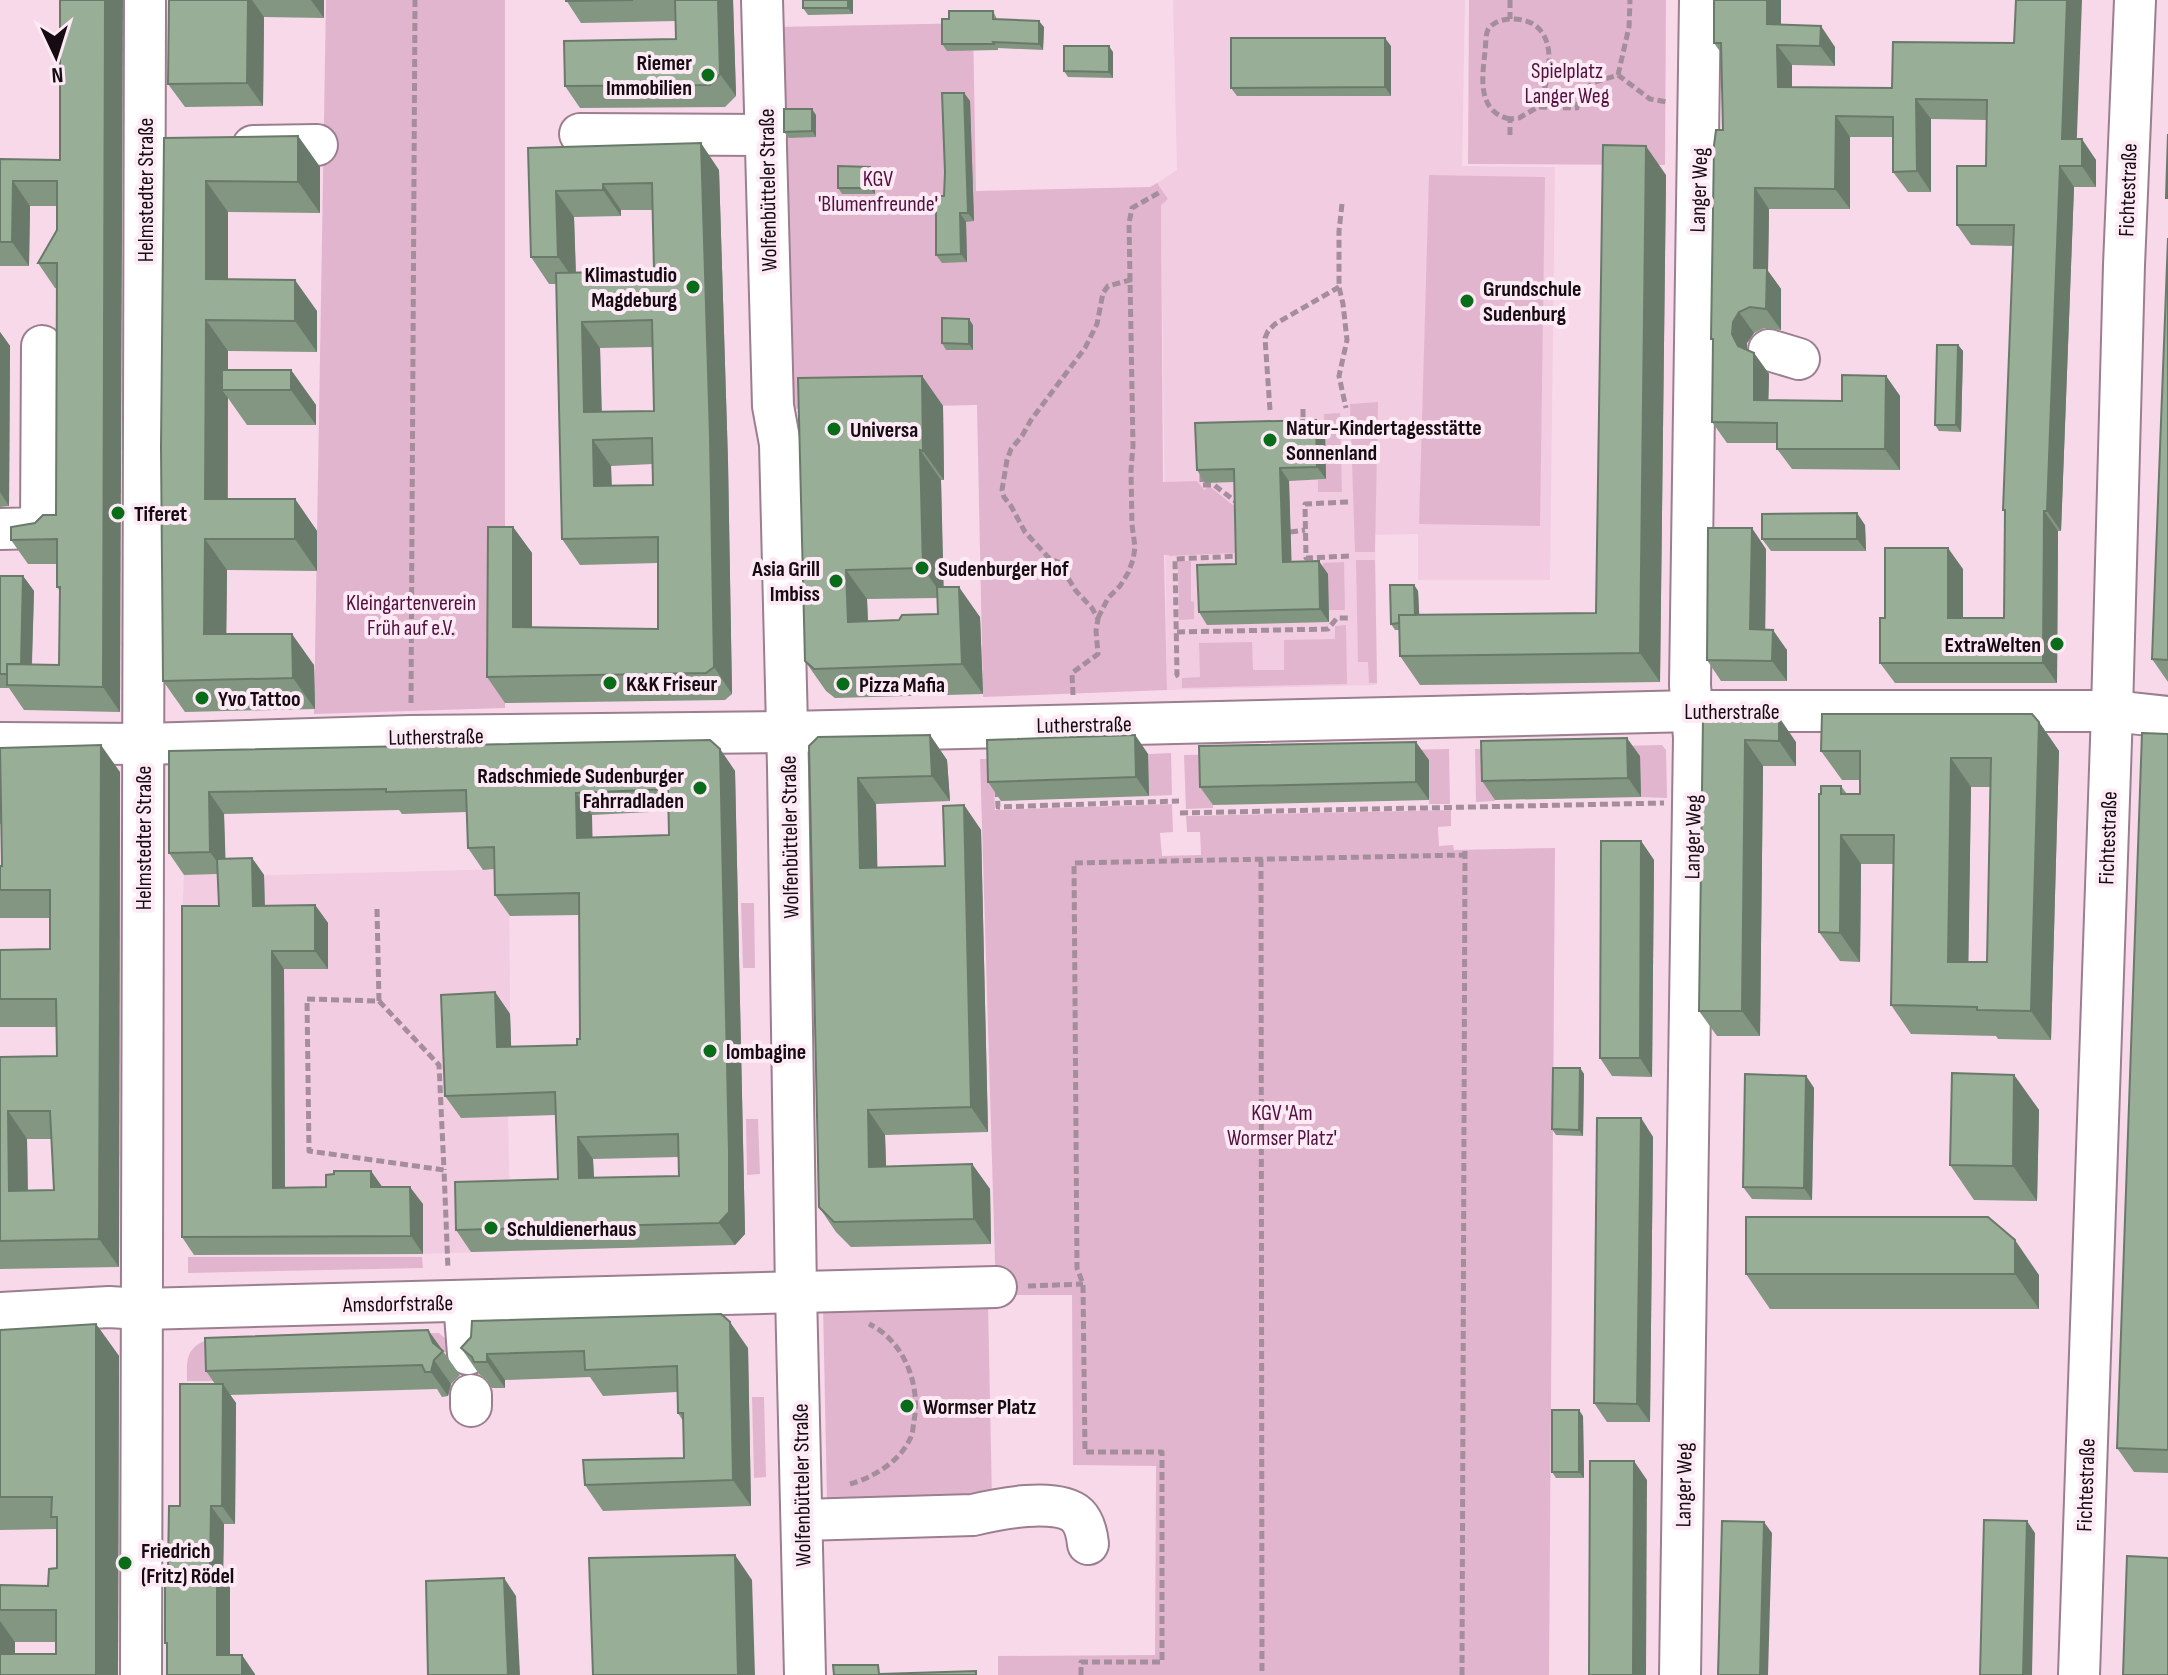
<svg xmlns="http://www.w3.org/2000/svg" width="2168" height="1675" font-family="'Sofia Sans Condensed',sans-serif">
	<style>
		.built { fill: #f2cce1 }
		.green { fill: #e2b5cf }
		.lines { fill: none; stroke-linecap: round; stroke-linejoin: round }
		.minor-casing { stroke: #9b7f8f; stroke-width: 44 }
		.path { stroke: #a58e9b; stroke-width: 5; stroke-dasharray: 8 4; stroke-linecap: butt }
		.minor { stroke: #fff; stroke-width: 40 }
		.wall { fill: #839682; fill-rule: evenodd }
		.shaded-wall { fill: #6a7a6a }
		.building { fill: #98ae97; stroke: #6a7a6a; stroke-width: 2; fill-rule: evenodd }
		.poi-dot { fill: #086c19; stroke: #fdeaf5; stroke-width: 3 }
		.labels { text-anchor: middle; stroke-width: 8; stroke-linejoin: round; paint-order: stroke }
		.poi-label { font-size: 22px; font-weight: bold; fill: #150b11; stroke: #fdeaf5; text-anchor: start }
		.park-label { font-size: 22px; fill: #52113e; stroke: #fdeaf5 }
		.street-label { font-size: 22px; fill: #150b11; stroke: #fdeaf5 }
	</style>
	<rect width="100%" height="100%" fill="#f8d9ea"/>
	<g class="built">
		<path d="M1173 0H1465L1462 166 1555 167 1550 580H1418V534L1375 535 1377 685 1167 690 1161 204 1168 199 1157 183 1177 170Z"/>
		<path d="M509 869 510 1014 512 1069 507 1070 511 1251 423 1254 194 1255V924L182 923 184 875 223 874 229 876Z"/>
	</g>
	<g class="green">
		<path d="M326 0H505V708L314 714Z"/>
		<path d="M1469 0H1666L1665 165 1468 164Z"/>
		<path d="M973 23 976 191 1150 187 1157 183 1168 199 1161 205 1163 482 1197 481 1204 490 1209 486 1234 506 1235 553 1169 556V555H1164L1167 690 983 697 977 405 786 409 777 27Z"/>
		<path d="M1429 175 1545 177 1540 526 1419 524Z"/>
		<path d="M1378 402 1375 552H1355L1350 404Z"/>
		<path d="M1340 413 1342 492H1318V480L1326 479 1324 414Z"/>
		<path d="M1356 560H1375L1377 683H1369L1368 662H1358Z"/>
		<path d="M1178 561H1191V601L1194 602V619L1179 620Z"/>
		<path d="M1344 562 1345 610H1329L1328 574H1323V563Z"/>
		<path d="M1346 625 1347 684 1182 688V678L1200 677 1199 643 1252 642 1253 670H1284V640L1335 639V626Z"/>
		<path d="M1662 745 1666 750 1667 798 1641 797 1640 757 1494 760 1495 801 1476 802 1475 749Z"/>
		<path d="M1449 749 1450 804H1429V761L1212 765 1213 808 1186 809 1184 755Z"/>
		<path d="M1171 753 1172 795 1149 796 1148 754Z"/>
		<path d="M980 759H993L995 810 1172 804 1173 832 1160 833 1162 856 1201 855 1200 832H1187L1186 816 1451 810V826L1438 827 1439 846 1453 845 1454 850 1555 848 1549 1675H998V1656L1155 1655 1156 1466 1073 1465 1072 1295H996Z"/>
		<path d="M741 903H754L755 968H743Z"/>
		<path d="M746 1119H758L760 1174 747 1175Z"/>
		<path d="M188 1257H422L423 1268 188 1273Z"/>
		<path d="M988 1304 992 1499 827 1501 823 1305Z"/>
		<path d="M439 1333 446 1339V1352L218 1359V1381H187C187 1361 185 1348 207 1340Z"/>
		<path d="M752 1397H764L766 1477 754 1478Z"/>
	</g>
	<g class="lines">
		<g class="minor-casing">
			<g id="minor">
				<path d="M762 0 773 406 780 444 788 767 796 1293 805 1675"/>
				<path d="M580 134 766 135"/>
				<path d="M253 146 317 145"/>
				<path d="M1769 350 1799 359"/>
				<path d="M0 529 41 528 42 346"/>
				<path d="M0 743 144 744 411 736 787 732 1693 711H2112L2168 717"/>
				<path d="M464 1301 468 1354"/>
				<path d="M0 1313 109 1307 142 1309 996 1287"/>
				<path d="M471 1395V1406"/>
				<path d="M802 1520 973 1515C997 1509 1057 1497 1077 1515 1085 1523 1087 1534 1088 1544"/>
				<path d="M141 1675 145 0"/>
				<path d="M1680 1675 1694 738 1690 685 1700 0"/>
				<path d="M2079 1675 2112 711 2124 265 2135 0"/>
			</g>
		</g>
		<g class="path">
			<path d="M1510 0V19"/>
			<path d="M1618 75 1629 27 1630 0"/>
			<path d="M1510 119C1477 112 1482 78 1485 52 1486 45 1485 33 1489 28 1495 21 1504 19 1512 19 1561 19 1552 76 1538 107"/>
			<path d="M1510 135V119L1519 118 1538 107 1577 108 1580 92 1595 82 1618 75 1650 99 1667 102"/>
			<path d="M1342 204 1339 231V287L1343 304 1347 340 1339 376 1346 408"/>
			<path d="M1303 409V424"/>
			<path d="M1270 410 1265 338 1268 331 1275 324 1339 287"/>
			<path d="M1202 474V485H1214L1239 504"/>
			<path d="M1348 502 1305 504 1306 558 1350 556"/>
			<path d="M1290 532 1305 530"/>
			<path d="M1098 618 1108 598 1120 586 1128 573 1133 560 1135 547 1132 525 1131 470 1133 446 1129 223 1132 208 1162 191"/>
			<path d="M1177 632 1328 629 1337 618H1351"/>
			<path d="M1175 676 1177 675 1175 559 1240 556V554"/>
			<path d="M1073 695 1072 673 1098 654 1096 631 1098 619 1092 608 1076 591 1058 562 1049 558 1025 532 1011 506 1004 497 1002 490 1007 460 1011 449 1022 436 1031 420 1085 348 1097 324 1103 293 1108 286 1134 279"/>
			<path d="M411 703 415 0"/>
			<path d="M997 789 998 807 1179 801"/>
			<path d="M1180 813 1664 803"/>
			<path d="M1261 859 1262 1675"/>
			<path d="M377 909 379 1001 307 999 309 1151 444 1170 448 1269"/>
			<path d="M379 1001 439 1065 444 1170"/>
			<path d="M1028 1286 1083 1284"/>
			<path d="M850 1484C874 1477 899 1462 910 1439 913 1434 913 1426 914 1421 921 1384 903 1340 869 1324"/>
			<path d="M1081 1675V1662H1162V1452H1085L1083 1284 1077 1268 1074 863 1465 855"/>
			<path d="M1462 1675 1465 850"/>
		</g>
		<use href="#minor" class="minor"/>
	</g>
	<g class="wall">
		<path d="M169 0H324V18L264 17 263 106 185 107 168 84Z"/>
		<path d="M566 0H733L736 96 725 107 580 108 565 86 676 39V21L581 23Z"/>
		<path d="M803 0H853V14L808 15 803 8Z"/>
		<path d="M1781 0V25L1835 47V66L1792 65V87L1892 88 1893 42 2077 139 2096 160V187H2074L2061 531H2058L2057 683H1895L1880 663 1885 618 1963 569V618H2004L2005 513 2003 510 2014 246 1971 245 1957 225 1986 166 1987 120 1931 119V192H1908L1893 172V137H1850V209H1769L1768 271 1781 289V330L1764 328 1754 333 1747 343V350L1754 353 1769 374 1768 400 1842 401 1886 376 1900 396V470L1792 469 1777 449V443H1727L1712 422 1713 342 1711 339 1723 130 1721 53 1714 43Z"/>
		<path d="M993 11 997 19 1044 27 1043 50 998 48V50L947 51 942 44 949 19Z"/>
		<path d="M1391 46V96H1237L1231 88Z"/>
		<path d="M1113 52V78L1068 77 1064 71Z"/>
		<path d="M964 93 970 101 974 221 966 222 967 262 942 263 936 255 944 196 945 172Z"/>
		<path d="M816 115V137L789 138 784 132Z"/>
		<path d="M298 136 320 167V213L228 212V279L317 311V352L228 351V370H291L316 405V425H247L228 398V499H295L317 531V571L227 570 226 634 314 665 315 709 185 712 163 681 164 138Z"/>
		<path d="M528 148 719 170 728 462 732 694 725 700 505 703 487 677 513 527 532 553V628L658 629V563L580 565 562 539 556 284H549L531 257ZM621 210H653L654 271 576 273 574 217 621 216ZM653 347 654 411 602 412 600 348ZM653 464V485L612 486 611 466Z"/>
		<path d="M0 159 60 160 120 712 24 710 9 688H0V576H23L34 591 32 665H59L60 591 57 587V564H28L11 540 35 523 56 515 57 288H55L38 263 57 230V206H30L29 266H0Z"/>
		<path d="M874 173 875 194H842L838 188Z"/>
		<path d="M1666 175 1660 682 1420 685 1400 656V630H1395L1391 624 1414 585 1418 591 1419 615 1596 613Z"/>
		<path d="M2168 239V682L2152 659Z"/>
		<path d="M973 325V350H946L942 343Z"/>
		<path d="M0 332 10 346 9 506 0 507Z"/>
		<path d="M1958 345 1963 351 1961 432 1939 431 1935 425Z"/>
		<path d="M922 376 943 406 944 480H941L943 587 980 617 983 694 835 698 826 691 805 661ZM937 598 938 614 899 620 868 621 867 599Z"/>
		<path d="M1316 420 1325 432 1326 479 1289 481 1291 562 1328 574 1329 622 1207 625 1199 612 1236 564 1234 482 1205 483 1197 470Z"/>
		<path d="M1865 525 1866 551H1771L1762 539Z"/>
		<path d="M1766 549 1765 630 1787 650V681H1721L1707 660Z"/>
		<path d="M1703 717 1796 742V766H1763L1760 1036H1717L1699 1011Z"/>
		<path d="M2039 722 2059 751 2051 1040 1998 1039 1996 1036 1911 1034 1891 1005 1893 864H1861L1860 962 1840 961 1819 932 1841 786 1847 794H1860V780H1842L1821 751ZM1971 787H1990L1987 962H1968Z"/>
		<path d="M2168 734V1473L2134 1472 2117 1448Z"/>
		<path d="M930 735 947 760 950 801 876 804 877 867 945 866 964 805 981 830 988 1132 885 1135 886 1167 972 1164 990 1189 991 1244 851 1247 836 1232 819 1207 809 746Z"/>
		<path d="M1135 735 1148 754 1149 796 1001 801 988 782Z"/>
		<path d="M0 748 120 772 119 1267 0 1269V1057L57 1056 56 1027H0V950L50 949V918H0V866H2L1 824H0ZM27 1139H51L54 1190H28Z"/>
		<path d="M720 749 735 771 745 1234 735 1245 471 1252 456 1230 558 1179 556 1115 461 1118 445 1096 495 992 510 1014 511 1047 577 1045 580 1039 579 915 510 916 495 895V869L483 870 468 848 467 812 402 814 399 810 224 814 225 859 252 858 264 875 265 906 315 905 328 923V969H284L285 1188 326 1187 371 1171 382 1187 423 1204V1254L194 1255 182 1237 219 906 218 874 184 875 169 853V751ZM669 811V835L592 837V815ZM678 1157 679 1176 594 1178 593 1159Z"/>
		<path d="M1640 756 1641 797 1495 800 1482 781Z"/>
		<path d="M1429 760V800L1213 805 1200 787Z"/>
		<path d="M1641 841 1654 860 1652 1077 1612 1076 1600 1058Z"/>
		<path d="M1580 1068 1584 1074 1583 1136 1556 1135 1552 1129Z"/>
		<path d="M2014 1075 2039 1110 2037 1201 1974 1200 1950 1165Z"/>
		<path d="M1806 1076 1814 1088 1812 1200 1752 1199 1743 1187Z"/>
		<path d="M1641 1118 1653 1137 1650 1422H1607L1594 1403Z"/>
		<path d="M1746 1217 2039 1275V1309H1770L1746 1274Z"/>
		<path d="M96 1324 119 1356 118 1675H0V1585L48 1586 57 1568V1529L0 1530V1330ZM15 1642H56V1654H15Z"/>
		<path d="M428 1330 460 1375 451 1384 448 1396 442 1397 437 1389 230 1395 236 1403 235 1524H224L223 1578 230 1587V1655L255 1674V1675H167V1646L165 1643 168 1569 180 1506 215 1384 206 1371Z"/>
		<path d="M461 1348H748L751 1506 603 1511 585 1485 684 1458 683 1421 678 1413 677 1392 603 1396 590 1377 505 1380V1388H492L487 1380 479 1374Z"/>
		<path d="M1583 1416 1584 1478H1556L1552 1472Z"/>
	</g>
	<g class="shaded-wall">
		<path d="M105 0H123L120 712 103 687Z"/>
		<path d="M248 0H252L264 17 263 106 247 83Z"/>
		<path d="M311 0H324V18Z"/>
		<path d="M718 0H733L736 96 720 74Z"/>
		<path d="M848 0H853V14L848 8Z"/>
		<path d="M1767 0H1781V45L1767 24Z"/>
		<path d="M2067 0H2082L2076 160 2062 139Z"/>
		<path d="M1039 21 1044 27 1043 50 1039 44Z"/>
		<path d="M1821 26 1835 47V66L1820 46Z"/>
		<path d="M1385 38 1391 46V96L1385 87Z"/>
		<path d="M1777 45 1792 65V107L1778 87Z"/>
		<path d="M1109 46 1113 52V78L1109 72Z"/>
		<path d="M964 93 970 101 974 221 968 213Z"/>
		<path d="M1916 99 1931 119V192L1917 171Z"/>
		<path d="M812 109 816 115V137L812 131Z"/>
		<path d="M1836 116 1850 137V209L1835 189Z"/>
		<path d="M298 136 320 167V213L298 182Z"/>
		<path d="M2082 139 2096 160V187L2082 166Z"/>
		<path d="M701 143 719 170 728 462 732 694 714 667Z"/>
		<path d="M1646 146 1666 175 1660 682 1640 653Z"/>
		<path d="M2060 166 2074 187 2061 531 2047 511Z"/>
		<path d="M870 167 874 173 875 194 870 188Z"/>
		<path d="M13 181 30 206 29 266 12 242Z"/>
		<path d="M206 181 228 212V310L206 279Z"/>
		<path d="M603 184 621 210V216L603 190Z"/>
		<path d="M1755 188 1769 209 1768 271 1781 289V330L1766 309 1754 268Z"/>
		<path d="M556 191 574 217 576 283 558 257Z"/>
		<path d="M960 213 966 222 967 262 961 254Z"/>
		<path d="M295 280 317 311V352L295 321Z"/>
		<path d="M1739 312 1754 333 1747 343V355L1738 346 1732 334 1733 322Z"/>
		<path d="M969 319 973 325V350L969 344Z"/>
		<path d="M206 320 228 351V390H222L228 398 227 530 205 499Z"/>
		<path d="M582 322 600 348 602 439 584 412Z"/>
		<path d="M0 332 10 346 9 506 0 492Z"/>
		<path d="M1958 345 1963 351 1961 432 1956 425Z"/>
		<path d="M1754 353 1769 374 1768 421 1754 400Z"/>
		<path d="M291 370 316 405V425L291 390Z"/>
		<path d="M922 376 943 406 944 480 923 451Z"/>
		<path d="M1886 376 1900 396V470L1885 449Z"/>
		<path d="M1316 420 1325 432 1326 479 1317 467Z"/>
		<path d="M593 440 611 466 612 512 594 486Z"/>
		<path d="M920 450 941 480 944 598 923 568Z"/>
		<path d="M1280 468 1289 481 1292 575 1283 562Z"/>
		<path d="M295 499 317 531V571L295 539Z"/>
		<path d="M2044 511 2058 531 2057 683 2043 663Z"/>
		<path d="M1857 513 1865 525 1866 551 1857 539Z"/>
		<path d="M513 527 532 553V654L513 627Z"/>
		<path d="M1752 528 1766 549 1765 650 1750 629Z"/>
		<path d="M205 539 227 570 226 666 204 634Z"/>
		<path d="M1948 548 1963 569V638L1948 618Z"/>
		<path d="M1319 561 1328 574 1329 622 1320 609Z"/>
		<path d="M846 570 867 599 869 652 848 622Z"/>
		<path d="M23 576 34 591 31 686 21 674Z"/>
		<path d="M1414 585 1418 591 1420 629 1416 623Z"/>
		<path d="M959 587 980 617 983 694 962 664Z"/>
		<path d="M1773 630 1787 650V681L1772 661Z"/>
		<path d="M292 634 314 665 315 709 293 678Z"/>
		<path d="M1779 717 1796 742V766L1779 741Z"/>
		<path d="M2039 722 2059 751 2051 1040 2031 1011Z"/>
		<path d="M930 735 947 760 950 801 932 776Z"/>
		<path d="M1135 735 1148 754 1149 796 1136 777Z"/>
		<path d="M1627 738 1640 756 1641 797 1628 778Z"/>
		<path d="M1745 740 1763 766 1760 1036 1742 1011Z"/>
		<path d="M1416 742 1429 760V800L1416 782Z"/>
		<path d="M101 745 120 772 119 1267 99 1239Z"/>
		<path d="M720 749 735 771 745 1234 735 1245 719 1223Z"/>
		<path d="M1951 758 1971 787 1968 991 1948 962Z"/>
		<path d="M858 778 876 804 878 893 860 868Z"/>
		<path d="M209 792 224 814 226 874 210 852Z"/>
		<path d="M576 793 592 815 593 859 577 838Z"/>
		<path d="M964 805 981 830 988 1132 971 1107Z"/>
		<path d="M1841 835 1861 864 1860 962 1840 933Z"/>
		<path d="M1641 841 1654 860 1652 1077 1640 1058Z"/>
		<path d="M252 858 264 875 265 923 253 906Z"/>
		<path d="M315 905 328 923V969L315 951Z"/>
		<path d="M272 951 284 969 285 1205 273 1188Z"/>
		<path d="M495 992 510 1014 512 1069 497 1047Z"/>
		<path d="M1580 1068 1584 1074 1583 1136 1579 1130Z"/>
		<path d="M2014 1075 2039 1110 2037 1201 2013 1166Z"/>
		<path d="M1806 1076 1814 1088 1812 1200 1804 1188Z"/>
		<path d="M868 1110 885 1135 887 1192 869 1167Z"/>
		<path d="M8 1111 27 1139 28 1219 9 1191Z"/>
		<path d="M1641 1118 1653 1137 1650 1422 1637 1404Z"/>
		<path d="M578 1137 593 1159 595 1200 579 1178Z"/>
		<path d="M972 1164 990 1189 991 1244 974 1219Z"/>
		<path d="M371 1171 383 1188 371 1187Z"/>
		<path d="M410 1187 423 1204V1254L411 1236Z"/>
		<path d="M2015 1240 2039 1275V1309L2015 1274Z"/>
		<path d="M730 1322 748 1348 751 1506 733 1480Z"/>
		<path d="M96 1324 119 1356 118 1675H96Z"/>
		<path d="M428 1330 443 1351 433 1343Z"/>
		<path d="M487 1354 505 1380V1388L487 1362Z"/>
		<path d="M434 1360 451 1384 448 1396 431 1372Z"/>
		<path d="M223 1384 236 1403 235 1524 222 1506Z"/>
		<path d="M1579 1410 1583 1416 1584 1478 1579 1472Z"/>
		<path d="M1634 1461 1647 1480 1646 1675H1633Z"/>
		<path d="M211 1506 224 1524 223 1578 230 1587V1674L217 1655 210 1569Z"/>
		<path d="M2027 1521 2035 1533 2032 1675H2023Z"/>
		<path d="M1764 1522 1772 1533 1768 1675H1760Z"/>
		<path d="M735 1555 752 1580 755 1675H738Z"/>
		<path d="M504 1578 516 1596 520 1675H508Z"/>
		<path d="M0 1621 15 1642V1675L0 1665Z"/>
		<path d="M242 1655 255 1674V1675H242Z"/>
	</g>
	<g class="building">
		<path d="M60 0H105L103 687 7 685V664L59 665 60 587H57V539L11 540V527L35 523 43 515H56L57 263H38L57 230V181H13L12 242H0V159L60 160Z"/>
		<path d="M169 0H248L247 83 168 84Z"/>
		<path d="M566 0H633L566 1Z"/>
		<path d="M675 0H718L720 74 710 85 565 86 564 41 676 39Z"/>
		<rect x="803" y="0" width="45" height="8"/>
		<path d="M1714 0H1767V24L1821 26 1820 46 1777 45 1778 87 1892 88 1893 42 2014 43 2016 0H2067L2062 139H2082V166H2060L2047 511H2044L2043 663H1880V618H1885V548H1948V618H2004L2005 510H2003L2014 225H1957V166H1986L1987 100 1916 99 1917 171 1893 172V117L1836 116 1835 189 1755 188 1754 268H1767L1766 309 1750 307 1739 312 1733 322 1732 334 1738 346 1754 353V400L1842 401V375L1886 376 1885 449H1777V423L1712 422 1713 339H1711L1714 145 1716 130H1723L1721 43H1714Z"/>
		<path d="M949 11H993V19L1039 21V44L993 42 994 44H942V19H949Z"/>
		<path d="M1231 38H1385V87L1231 88Z"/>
		<path d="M1064 46H1109V72L1064 71Z"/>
		<path d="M942 93H964L968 213H960L961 254 936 255V196H944L945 172Z"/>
		<path d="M784 109H812V131L784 132Z"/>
		<path d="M2168 134V198H2166Z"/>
		<path d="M298 136V182L206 181V279L295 280V321L206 320 205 499H295V539H205L204 634H292L293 678 163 681 161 447 164 138Z"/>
		<path d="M701 143 710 436 714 667 706 673 487 677 488 527H513V627L658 629V537L562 539 556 273 654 271 652 183 603 184V190L556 191 558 257H531L528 148ZM652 320 654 411 584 412 582 322ZM652 438 653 485 594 486 593 440Z"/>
		<path d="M1603 145 1646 146 1640 653 1400 656 1399 615 1596 613Z"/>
		<path d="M838 166 870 167V188H838Z"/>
		<path d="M2168 238V660L2152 659Z"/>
		<path d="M942 318 969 319V344L942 343Z"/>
		<path d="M1937 345H1958L1956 425H1935Z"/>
		<rect x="222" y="370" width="69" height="20"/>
		<path d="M922 376 923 451 920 450 923 568 846 570 848 622 899 620 902 615 938 614 937 587H959L962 664 814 669 805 661 798 378Z"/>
		<path d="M1316 420 1317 467 1280 468 1283 562 1319 561 1320 609 1199 612 1197 565 1236 564 1234 469 1197 470 1195 423Z"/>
		<path d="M1857 513V539H1762V514Z"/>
		<path d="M1708 528H1752L1750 629 1773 630 1772 661 1707 660Z"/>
		<path d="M0 576H23L21 664H7V674H0Z"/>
		<path d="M1390 585H1414L1415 615H1399V623L1391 624Z"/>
		<path d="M1822 714H2032L2039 722 2031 1011 1977 1010V1007L1891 1005 1894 835H1841L1840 933 1819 932V794H1821V786H1841V794H1860V751H1821ZM1951 758H1991L1987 962H1948Z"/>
		<path d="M1703 717H1779V741L1745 740 1742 1011H1699Z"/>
		<path d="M2142 733 2168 734V1450L2117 1448Z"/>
		<path d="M930 735 932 776 858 778 860 868 945 866 943 806 964 805 971 1107 868 1110 869 1167 972 1164 974 1219 834 1222 819 1207 809 746 818 737Z"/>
		<path d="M1135 735 1136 777 988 782 987 740Z"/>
		<path d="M1627 738 1628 778 1482 781 1481 741Z"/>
		<path d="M710 740 720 749 729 1152V1212L719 1223 456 1230 455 1182 558 1179 555 1092 445 1096 441 995 495 992 497 1047 577 1045V1039H580L579 893 495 895 494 847 468 848 466 790 386 792V789L209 792 210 852 169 853V751ZM668 789 669 835 577 838 576 793ZM678 1134 679 1176 579 1178 578 1137Z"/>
		<path d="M1416 742V782L1200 787 1199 746Z"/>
		<path d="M101 745 99 1239 0 1241V1057L57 1056 56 999H0V950L50 949V890H0V866H2L0 748ZM8 1111H50L54 1190 9 1191Z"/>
		<path d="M1601 841H1641L1640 1058H1600Z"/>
		<path d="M252 858 253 906 315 905V951H272L273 1188 326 1187V1175L334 1174V1171H371V1187H410L411 1236 182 1237V906H219L217 859Z"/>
		<path d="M1553 1068H1580L1579 1130 1552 1129Z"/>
		<path d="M1952 1073 2014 1075 2013 1166 1950 1165Z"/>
		<path d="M1745 1074 1806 1076 1804 1188 1743 1187Z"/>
		<path d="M1597 1118H1641L1637 1404 1594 1403Z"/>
		<path d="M1746 1217H1988L2015 1240V1274H1746Z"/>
		<path d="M721 1314 730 1322 733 1480 585 1485 583 1460 684 1458 683 1413H678L677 1366 585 1370 584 1351 487 1354V1362H474L472 1357 461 1348 471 1337 472 1321Z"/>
		<path d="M96 1324V1675H0V1654H56V1610H0V1585L48 1586 49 1569 57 1568V1517H51L52 1497H0V1330Z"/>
		<path d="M428 1330 433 1343 443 1351 434 1360 431 1372H425L422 1365 206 1371 205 1338Z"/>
		<path d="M180 1384H223L222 1506H211L210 1569H217V1655H242V1675H167V1643H165V1569H168L169 1506H180Z"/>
		<rect x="1552" y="1410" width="27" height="62"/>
		<path d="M1590 1461H1634L1633 1675H1589Z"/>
		<path d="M1984 1520 2027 1521 2023 1675H1980Z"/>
		<path d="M1722 1521 1764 1522 1760 1675H1718Z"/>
		<path d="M735 1555 738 1675H593L589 1558Z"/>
		<path d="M2127 1556 2168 1558V1675H2123Z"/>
		<path d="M504 1578 508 1675H428L426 1581Z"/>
		<path d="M833 1665H878L879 1674 976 1671V1675H834Z"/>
	</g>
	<g class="poi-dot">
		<circle cx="708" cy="75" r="8"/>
		<circle cx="693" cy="287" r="8"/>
		<circle cx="1467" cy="301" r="8"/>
		<circle cx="834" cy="429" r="8"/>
		<circle cx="1270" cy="440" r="8"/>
		<circle cx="118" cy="513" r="8"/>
		<circle cx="922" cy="568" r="8"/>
		<circle cx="836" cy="581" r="8"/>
		<circle cx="2057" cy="644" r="8"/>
		<circle cx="610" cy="683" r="8"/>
		<circle cx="843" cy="684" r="8"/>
		<circle cx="202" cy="698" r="8"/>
		<circle cx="700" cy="788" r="8"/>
		<circle cx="710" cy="1051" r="8"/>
		<circle cx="491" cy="1228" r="8"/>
		<circle cx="907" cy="1406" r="8"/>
		<circle cx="125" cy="1563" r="8"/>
	</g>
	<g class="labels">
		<g class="poi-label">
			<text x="692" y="70" text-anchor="end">Riemer<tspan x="692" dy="25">Immobilien</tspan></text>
			<text x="677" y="282" text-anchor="end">Klimastudio<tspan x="677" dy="25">Magdeburg</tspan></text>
			<text x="1483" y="296">Grundschule<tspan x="1483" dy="25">Sudenburg</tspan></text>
			<text x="1286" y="435">Natur-Kindertagesstätte<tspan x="1286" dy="25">Sonnenland</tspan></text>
			<text x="850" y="437">Universa</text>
			<text x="134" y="521">Tiferet</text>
			<text x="820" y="576" text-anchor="end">Asia Grill<tspan x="820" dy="25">Imbiss</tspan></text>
			<text x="938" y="576">Sudenburger Hof</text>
			<text x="2041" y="652" text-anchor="end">ExtraWelten</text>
			<text x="626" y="691">K&amp;K Friseur</text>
			<text x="859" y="692">Pizza Mafia</text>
			<text x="218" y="706">Yvo Tattoo</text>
			<text x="684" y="783" text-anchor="end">Radschmiede Sudenburger<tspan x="684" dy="25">Fahrradladen</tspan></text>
			<text x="726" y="1059">lombagine</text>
			<text x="507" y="1236">Schuldienerhaus</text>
			<text x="923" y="1414">Wormser Platz</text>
			<text x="141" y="1558">Friedrich<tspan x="141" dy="25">(Fritz) Rödel</tspan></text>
		</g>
		<g class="park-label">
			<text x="1567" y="78">Spielplatz<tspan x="1567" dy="25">Langer Weg</tspan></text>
			<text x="878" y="186">KGV<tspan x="878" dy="25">'Blumenfreunde'</tspan></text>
			<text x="411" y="610">Kleingartenverein<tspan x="411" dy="25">Früh auf e.V.</tspan></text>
			<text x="1282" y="1120">KGV 'Am<tspan x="1282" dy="25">Wormser Platz'</tspan></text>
		</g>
		<g class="street-label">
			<text transform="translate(145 190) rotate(-90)" y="8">Helmstedter Straße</text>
			<text transform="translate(767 190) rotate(-91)" y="8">Wolfenbütteler Straße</text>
			<text transform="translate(1698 190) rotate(-88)" y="8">Langer Weg</text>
			<text transform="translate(2127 190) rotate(-88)" y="8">Fichtestraße</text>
			<text x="1732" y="719">Lutherstraße</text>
			<text transform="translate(1084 724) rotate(-1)" y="8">Lutherstraße</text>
			<text transform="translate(436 736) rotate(-1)" y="8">Lutherstraße</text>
			<text transform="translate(789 837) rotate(-91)" y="8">Wolfenbütteler Straße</text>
			<text transform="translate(1692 837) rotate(-89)" y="8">Langer Weg</text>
			<text transform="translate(143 838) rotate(-90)" y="8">Helmstedter Straße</text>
			<text transform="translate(2107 838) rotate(-88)" y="8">Fichtestraße</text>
			<text transform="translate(398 1303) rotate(-1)" y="8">Amsdorfstraße</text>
			<text transform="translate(801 1485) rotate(-91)" y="8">Wolfenbütteler Straße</text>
			<text transform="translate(1683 1485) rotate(-89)" y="8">Langer Weg</text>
			<text transform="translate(2085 1485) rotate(-88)" y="8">Fichtestraße</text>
		</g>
	</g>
	<g transform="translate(56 56) rotate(176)" stroke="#fdeaf5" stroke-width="6" paint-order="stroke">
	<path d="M0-6L14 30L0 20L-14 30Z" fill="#150b11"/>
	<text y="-12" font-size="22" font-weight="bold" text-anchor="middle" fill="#150b11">N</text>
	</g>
</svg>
